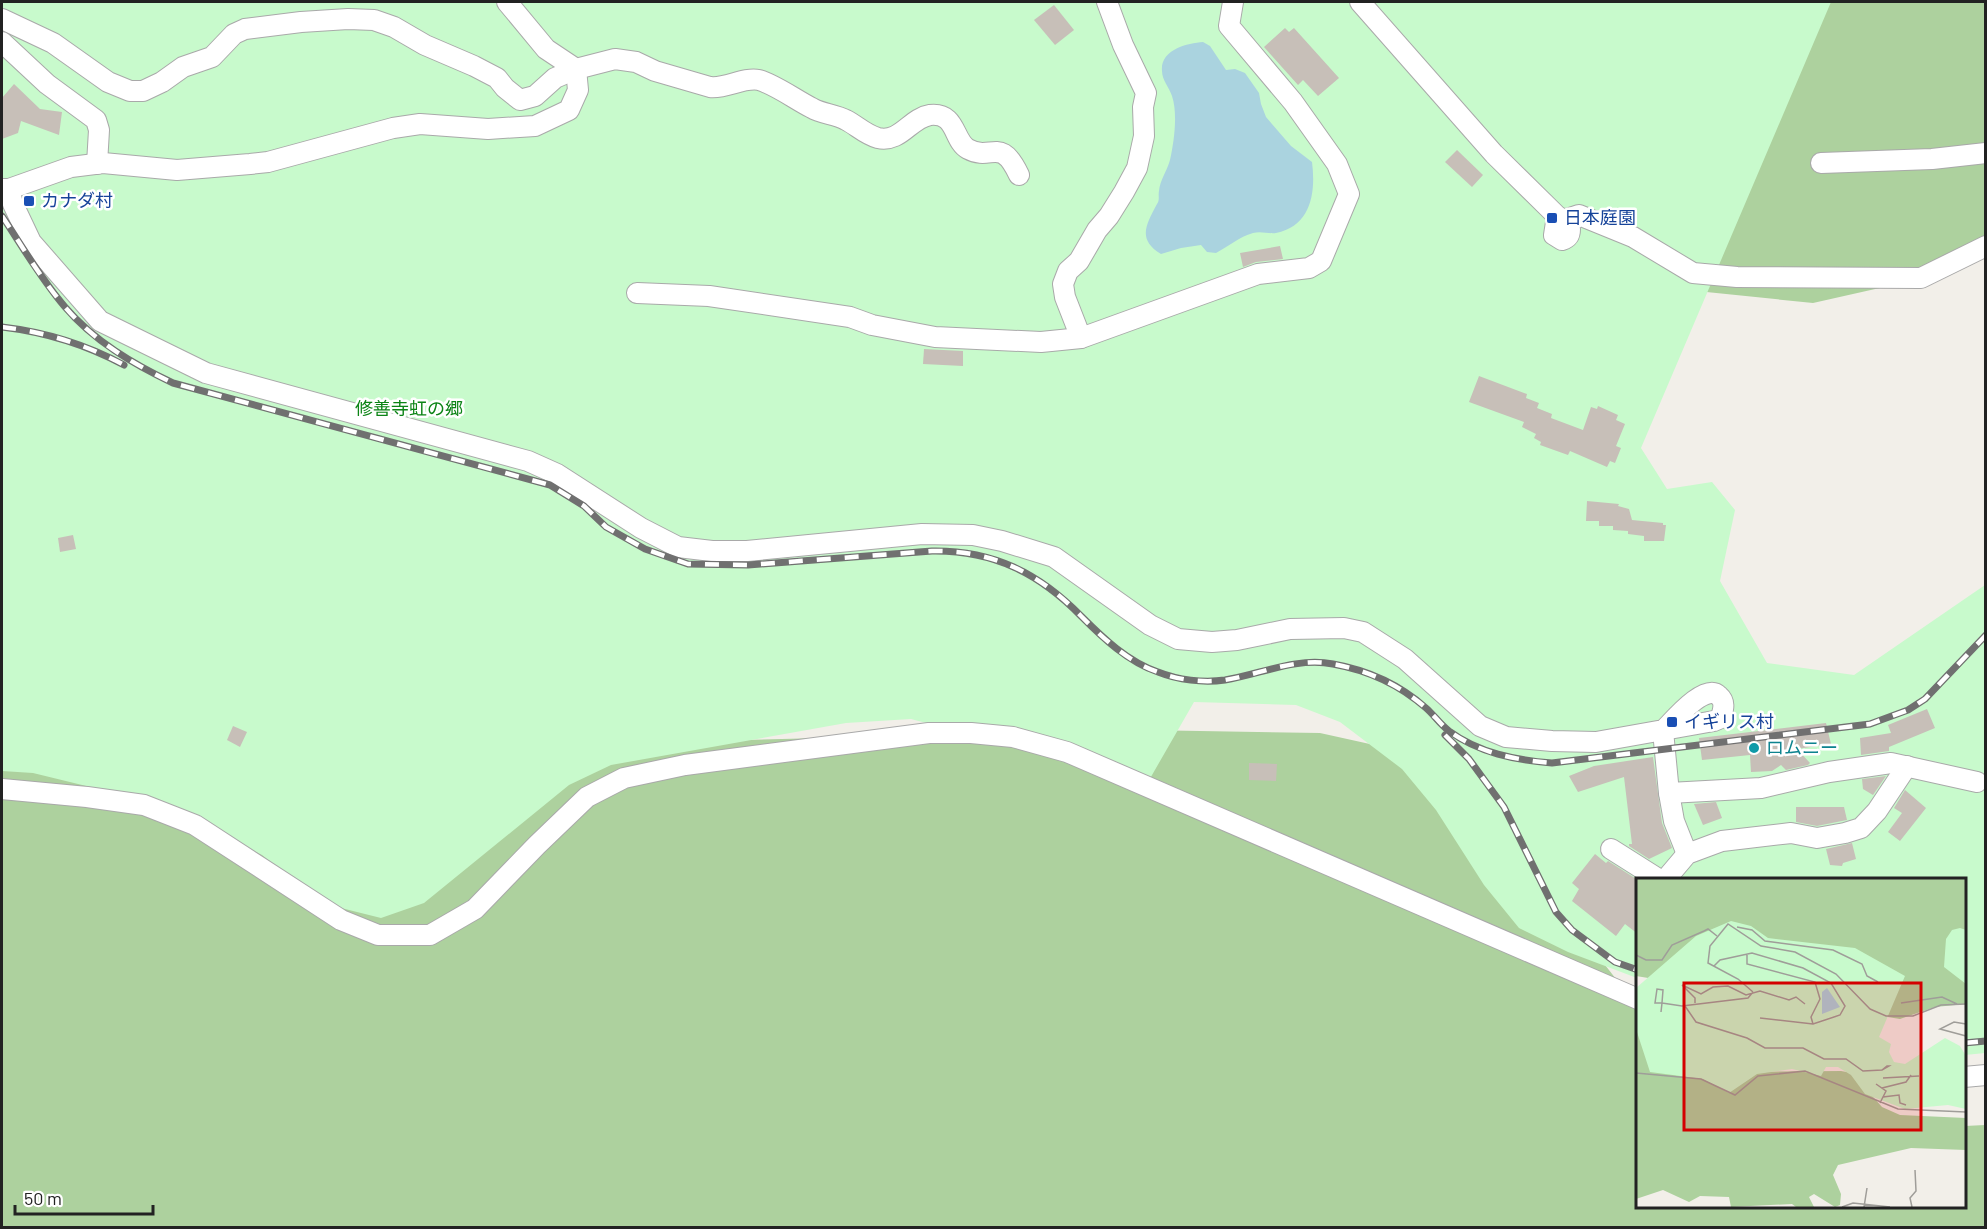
<svg xmlns="http://www.w3.org/2000/svg" width="1987" height="1229" font-family="Barlow,'Noto Sans JP',sans-serif">
	<style>
		.forest { fill: #add19e }
		.park { fill: #c8facc }
		.water { fill: #aad3df }
		.building { fill: #c7bfb8 }
		.lines { fill: none; stroke-linecap: round; stroke-linejoin: round }
		.minor-casing { stroke: #a9a9a9; stroke-width: 22 }
		.minor { stroke: #fff; stroke-width: 20 }
		.rail-casing { stroke: #707070; stroke-width: 7 }
		.rail { stroke: #fff; stroke-width: 4.5; stroke-dasharray: 14; stroke-linecap: butt }
		.transit-dot { fill: #1a4fb4; stroke: #fff; stroke-width: 2 }
		.culture-dot { fill: #0f9aa8; stroke: #fff; stroke-width: 2 }
		.labels { text-anchor: middle; stroke-width: 5; stroke-linejoin: round; paint-order: stroke }
		.transit-label { font-size: 18px; fill: #164399; stroke: #fff; text-anchor: start }
		.park-label { font-size: 18px; fill: #0c8416; stroke: #fff }
		.culture-label { font-size: 18px; fill: #0d838f; stroke: #fff; text-anchor: start }
		.inset-road { fill: none; stroke: #9f9d99; stroke-width: 1.5 }
		.view { fill: #d40000; fill-opacity: 0.15; stroke: #d40000; stroke-width: 3 }
		.inset-edge { fill: none; stroke: #222; stroke-width: 3 }
	</style>
	<rect width="100%" height="100%" fill="#f2efe9"/>
	<g class="forest">
		<path d="M1303 2H1985V250L1924 278 1813 303 1677 289Z"/>
		<path d="M2 650 462 747 1142 730 1320 733 1415 754 1499 829 1637 1006 1638 1206H1964L1965 1126 1985 1125V1227H2Z"/>
	</g>
	<path class="park" d="M2 2H1831L1641 448 1667 489 1712 482 1735 510 1720 581 1767 663 1854 675 1985 585V1053L1965 1055 1964 880H1638L1637 978 1568 952 1519 928 1484 885 1436 810 1402 769 1340 722 1296 705 1194 702 1148 782 911 719 846 723 611 765 569 785 424 903 381 918 321 903 262 855 160 804 33 773 2 771Z"/>
	<path class="water" d="M1203 42 1210 46 1226 70 1235 69 1245 73 1259 93 1261 104 1266 117 1291 146 1312 162C1316 193 1311 226 1276 233 1269 234 1261 231 1253 233 1239 237 1229 246 1216 253L1207 252 1201 245 1181 248 1161 254C1137 239 1146 225 1157 204 1160 200 1158 196 1159 191 1160 180 1167 171 1170 160 1174 142 1178 114 1172 96 1169 87 1162 80 1162 71 1160 50 1187 43 1203 42Z"/>
	<g class="building">
		<path d="M1054 5 1074 30 1055 45 1034 20Z"/>
		<path d="M1285 28 1289 32 1294 28 1339 78 1318 96 1303 80 1298 85 1264 47Z"/>
		<path d="M14 84 40 109 62 112 59 135 21 121 18 133 2 139V98Z"/>
		<path d="M1457 150 1483 175 1472 187 1445 162Z"/>
		<path d="M1280 246 1283 259 1256 262 1243 267 1240 253Z"/>
		<path d="M924 349 963 351V366L923 364Z"/>
		<path d="M1479 376 1527 394 1526 398 1539 403 1537 408 1552 414 1551 418 1583 430 1591 407 1597 409 1598 406 1618 415 1616 420 1625 424 1616 446 1621 448 1615 463 1610 461 1607 467 1570 451 1568 455 1540 445 1541 442 1534 438 1536 434 1522 427 1524 422 1469 402Z"/>
		<path d="M1587 501 1619 504 1618 506 1629 509 1632 520 1663 523V525H1666L1664 541H1644V536L1628 534V531L1613 530V526H1599V521H1586Z"/>
		<path d="M73 535 76 549 60 552 58 538Z"/>
		<path d="M1927 709 1935 728 1889 747V751L1861 755 1860 738 1891 733 1888 725Z"/>
		<path d="M1826 723 1831 744 1797 749 1810 763 1808 765 1786 770 1781 765 1772 771 1751 772 1750 755 1702 760 1699 738Z"/>
		<path d="M233 726 247 732 240 747 227 740Z"/>
		<path d="M1653 757 1662 823 1672 848 1649 859 1629 846V844H1632L1624 777 1578 792 1569 776 1594 766Z"/>
		<path d="M1249 763 1277 764 1276 781 1249 780Z"/>
		<path d="M1886 776 1873 795 1863 789 1862 779Z"/>
		<path d="M1905 790 1926 808 1900 841 1888 832 1902 813 1894 808Z"/>
		<path d="M1716 802 1722 818 1703 825 1694 804Z"/>
		<path d="M1796 807H1844L1847 820 1817 826 1796 822Z"/>
		<path d="M1852 843 1856 859 1843 863 1842 866 1830 865 1826 849Z"/>
		<path d="M1595 854 1606 863 1608 861 1638 880V934L1625 924 1616 936 1572 901 1579 889 1572 883Z"/>
	</g>
	<g class="lines">
		<g class="minor-casing">
			<g id="minor">
				<path d="M1360 2 1494 154 1557 216 1564 220 1570 229C1570 236 1568 238 1562 240L1554 235 1557 216"/>
				<path d="M2 19 53 43 108 82 130 91H143L162 82 183 67 212 57 234 34 245 29 301 22 348 19 374 20 394 27 425 45 474 66 497 78 505 88 520 100 535 96 555 78 576 69 615 59 636 62 655 71 710 87C726 89 743 77 759 80 776 85 796 100 812 108 822 114 835 114 846 120 856 125 866 135 878 138 901 143 910 118 930 115 957 112 953 141 968 149 992 162 1000 135 1019 175"/>
				<path d="M2 42 47 84 96 120 99 130 97 164"/>
				<path d="M1821 163 1932 159 1986 153"/>
				<path d="M2 189H9L71 167 103 163 177 170 250 164 268 162 393 128 420 124 488 129 535 126 569 110 578 90 576 69 546 49 507 2"/>
				<path d="M9 189 13 204 31 242 100 321 206 373 528 461 557 474 641 528 678 547 712 551H747L922 534 973 535 1002 541 1054 557 1150 625 1178 639 1212 642 1237 640 1290 629 1344 628 1363 632 1405 659 1480 726 1506 737 1552 741 1596 742 1714 721 1721 718C1723 710 1726 702 1719 696 1705 682 1673 721 1663 731"/>
				<path d="M1564 220 1579 215 1633 237 1693 273 1737 277 1921 278 1986 246"/>
				<path d="M637 293 709 296 850 317 872 325 935 337 1041 342 1081 338 1258 274 1309 268 1321 261 1349 194 1337 164 1293 102 1229 26 1233 2"/>
				<path d="M1081 338 1065 297 1063 284 1068 271 1079 261 1097 230 1109 216 1124 192 1137 168 1144 136 1143 107 1146 93 1123 45 1107 2"/>
				<path d="M1663 731 1669 793 1674 821 1687 854"/>
				<path d="M2 789 87 797 144 805 195 825 341 920 378 935H430L475 909 537 845 587 797 624 778 685 765 929 733H971L1013 737 1067 752 1638 999"/>
				<path d="M1669 793 1761 788 1829 772 1891 763 1977 782"/>
				<path d="M1611 849 1660 880"/>
				<path d="M1665 880 1687 854 1722 841 1791 833 1817 838 1845 833 1861 828 1877 811 1907 766"/>
				<path d="M1964 1077 1986 1075"/>
			</g>
		</g>
		<use href="#minor" class="minor"/>
		<g class="rail-casing">
			<g id="rail">
				<path d="M2 216C22 246 41 279 65 307 94 341 133 364 173 383L550 485 584 506 606 527 645 549 688 564 748 565 932 551C993 550 1039 573 1081 616 1103 638 1128 662 1158 672 1178 680 1203 683 1225 680 1261 674 1296 657 1333 664 1367 670 1400 685 1426 708 1434 715 1440 724 1449 731 1479 753 1515 760 1552 763L1870 724 1908 710 1925 699 1986 635"/>
				<path d="M2 327C45 332 85 344 124 365"/>
				<path d="M1445 735 1469 759 1504 807 1556 912 1572 930 1615 962 1638 970"/>
				<path d="M1964 1043 1986 1041"/>
			</g>
		</g>
		<use href="#rail" class="rail"/>
	</g>
	<g class="transit-dot">
		<rect x="23" y="195" width="12" height="12" rx="3"/>
		<rect x="1546" y="212" width="12" height="12" rx="3"/>
		<rect x="1666" y="716" width="12" height="12" rx="3"/>
	</g>
	<circle class="culture-dot" cx="1754" cy="748" r="6"/>
	<g class="labels">
		<g class="transit-label">
			<text x="41" y="207">カナダ村</text>
			<text x="1564" y="224">日本庭園</text>
			<text x="1684" y="728">イギリス村</text>
		</g>
		<g class="park-label">
			<text x="409" y="415">修善寺虹の郷</text>
		</g>
		<g class="culture-label">
			<text x="1766" y="754">ロムニー</text>
		</g>
	</g>
	<g transform="translate(1636 878)">
		<rect width="330" height="330" fill="#f2efe9"/>
		<path d="M0 1H330V126L299 129 264 141 0 98ZM0 123 103 194 205 193 216 195 246 229 264 237 330 240V272L275 270 202 287 197 297 205 316 204 327 199 329 178 316 173 319 178 329H160L156 326 95 329 93 319 64 318 53 324 27 312 0 321Z" fill="#add19e"/>
		<path d="M95 43 115 48 132 60 219 70 269 98 243 159 255 166 253 174 258 184 269 186 309 160 324 168 330 178V231L312 227 269 231 229 216 215 197 202 189H190L185 198 156 191 121 196 93 215 67 201 14 194 0 151V110L60 58ZM324 50 330 52V106L308 89 310 61 316 52Z" fill="#c8facc"/>
		<path d="M191 110 204 129 186 136V114Z" fill="#aad3df"/>
		<path class="inset-road" d="M101 49 116 52 129 63 197 72 226 86 231 98 242 104M111 76V86L179 104 184 121 175 139 177 146M0 77 10 82H26L36 67 68 53 72 51 81 58M78 88 84 82 116 75 167 90 195 105 209 128 204 137 177 146 124 140M117 114 102 101 72 85 74 68 92 46 125 68 159 74 200 96 234 131M59 125V120L46 107 65 116 77 109 92 108 110 117 124 113 153 122 160 119 169 126M265 125 306 119 321 126M49 128 60 144 111 160 129 170H167L188 181H210L227 193 246 192 253 188H251L246 192M234 131 250 138H277L305 127 330 126M25 134 26 125 27 112 21 111 19 125H26L46 128 112 120 117 114M330 146 318 144 304 151 330 158M0 195 65 201 99 217 122 198 169 193 262 231 330 234M247 200 283 198M240 206 250 213 247 219M246 210 270 204 275 197M244 225 247 219 263 217 264 225 270 227M206 329 217 325 254 329M228 329 231 310M276 329 274 320 280 313 279 292"/>
		<path class="view" d="M48 105H285V252H48Z"/>
		<rect width="330" height="330" class="inset-edge"/>
	</g>
	<rect width="1987" height="1229" fill="none" stroke="#222222" stroke-width="6"/>
	<path d="M15 1205v9h138v-9" fill="none" stroke="#222222" stroke-width="3"/>
	<text x="24" y="1205" font-size="18" fill="#222222" stroke="#ffffff" stroke-width="4.5" paint-order="stroke">50 m</text>
</svg>
